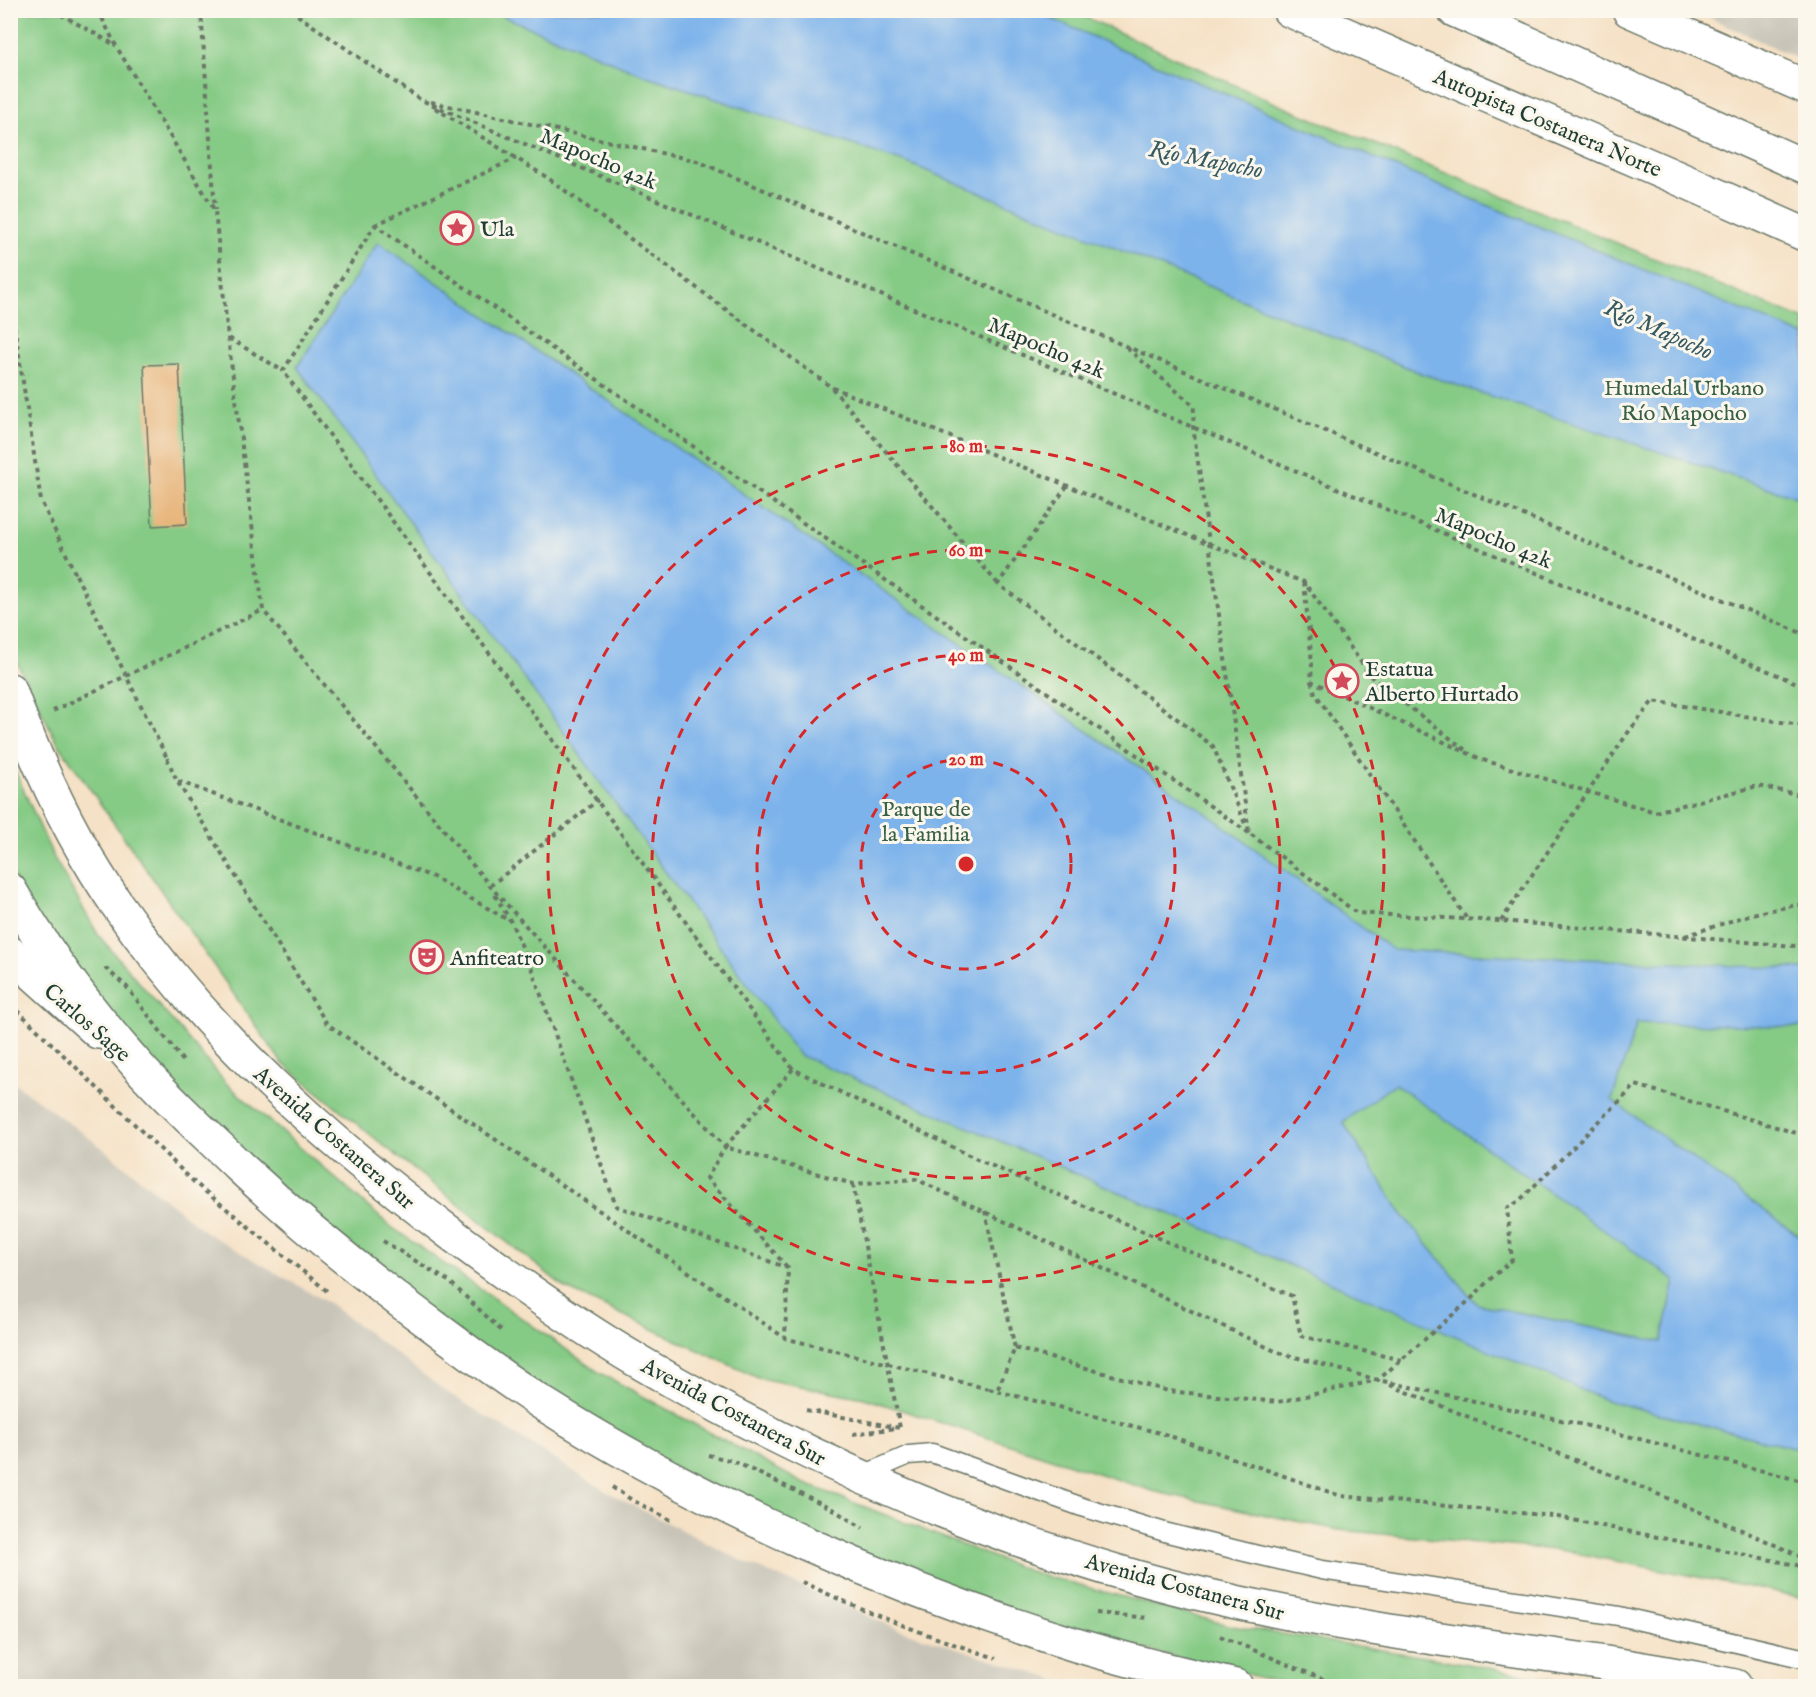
<svg xmlns="http://www.w3.org/2000/svg" width="1816" height="1697" font-family="'IM FELL English',serif">
	<style>
		.industrial { fill: #c8c4b8 }
		.green { fill: #85ca85; stroke: #52845c; stroke-width: 1.5 }
		.water { fill: #7db3eb; stroke: #4e7890; stroke-width: 1.5; fill-rule: evenodd }
		.building { fill: #e7b67d }
		.lines { fill: none; stroke-linecap: round; stroke-linejoin: round }
		.lane-casing { stroke: #6a7667; stroke-width: 21 }
		.street-casing { stroke: #6a7667; stroke-width: 36 }
		.secondary-casing { stroke: #6a7667; stroke-width: 36 }
		.highway-casing { stroke: #6a7667; stroke-width: 36 }
		.path { stroke: #6a7667; stroke-width: 4; stroke-dasharray: 4.5 4.5; stroke-linecap: butt }
		.lane { stroke: #fff; stroke-width: 18 }
		.street { stroke: #fff; stroke-width: 33 }
		.secondary { stroke: #fff; stroke-width: 33 }
		.highway { stroke: #fff; stroke-width: 33 }
		.path-bridge { stroke: #6a7667; stroke-width: 4; stroke-dasharray: 4.5 4.5; stroke-linecap: butt }
		.ring { fill: none; stroke: #d62828; stroke-width: 3; stroke-dasharray: 10 8 }
		.labels { text-anchor: middle; stroke-width: 6; stroke-linejoin: round; paint-order: stroke }
		.street-label { font-size: 22px; fill: #1f3d34; stroke: #fbf7ec }
		.poi-label { font-size: 22px; fill: #1f3d34; stroke: #fbf7ec; text-anchor: start }
		.park-label { font-size: 22px; fill: #386048; stroke: #fbf7ec }
		.water-label { font-size: 24px; font-style: italic; fill: #365a62; stroke: #fbf7ec }
		.centre { fill: #d62828; stroke: #fbf7ec; stroke-width: 3 }
		.ring-label { font-size: 18px; text-anchor: middle; font-weight: bold; fill: #d62828; stroke: #fbf7ec; stroke-width: 6; stroke-linejoin: round; paint-order: stroke }
	</style>
	<rect width="100%" height="100%" fill="#fbf7ec"/>
	<filter id="ink" filterUnits="userSpaceOnUse"><feTurbulence type="fractalNoise" baseFrequency=".0167" numOctaves="2"/><feDisplacementMap in="SourceGraphic" scale="12" xChannelSelector="R" yChannelSelector="G"/><feConvolveMatrix kernelMatrix="1 2 1 2 8 2 1 2 1" color-interpolation-filters="sRGB"/></filter>
	<filter id="wash" filterUnits="userSpaceOnUse"><feTurbulence type="fractalNoise" baseFrequency=".008" numOctaves="4" result="noise"/><feDisplacementMap in="SourceGraphic" scale="24" xChannelSelector="R" yChannelSelector="G"/><feGaussianBlur stdDeviation="1.35" result="paint"/><feColorMatrix in="noise" values="0 0 0 0 0 0 0 0 0 0 0 0 0 0 0 0 0 1.4 0 .05"/><feComposite in="paint" operator="in"/></filter>
	<g filter="url(#wash)">
		<rect width="100%" height="100%" fill="#f5e1c5"/>
		<g class="industrial">
			<path d="M1696 11H1805V62Z"/>
			<path d="M10 1080 96 1143 207 1233 330 1304 445 1391 607 1492 736 1558 898 1629 1074 1686H11Z"/>
		</g>
		<g class="green">
			<path d="M10 11H1072L1277 104 1805 320V1598L1565 1551 1339 1530 1156 1492 864 1398 758 1378 567 1289 388 1149 282 1063 57 742 16 661 11 644Z"/>
			<path d="M10 759 53 856 99 936 226 1083 390 1226 600 1373 801 1482 1034 1573 1232 1626 1457 1662 1584 1686H1295L1041 1624 853 1556 590 1426 404 1294 200 1118 47 940 11 872Z"/>
		</g>
		<g class="water">
			<path d="M490 11H1034L1190 79 1431 182 1805 336V500L1423 374 910 164 644 75Z"/>
			<path d="M378 242 1206 813 1393 950 1805 969V1027L1637 1023 1612 1100 1805 1240V1451L1605 1400 799 1055 297 367ZM1395 1084 1675 1280 1662 1342 1477 1304 1401 1213 1343 1122Z"/>
		</g>
		<g id="blocks">
			<path class="building" d="M179 364 187 524 152 526 144 365Z"/>
		</g>
	</g>
	<g filter="url(#ink)">
		<use href="#blocks" fill-opacity="0" stroke="#6a7667" stroke-width="1.5"/>
		<g class="lines">
			<g class="lane-casing">
				<path id="lane" d="M861 1476 909 1455 932 1453 1082 1507 1168 1533 1245 1552 1322 1570 1619 1616 1806 1659"/>
			</g>
			<g class="street-casing">
				<g id="street">
					<path d="M1629 10 1806 87"/>
					<path d="M10 953 98 1032"/>
				</g>
			</g>
			<g class="secondary-casing">
				<g id="secondary">
					<path d="M10 690C37 765 72 840 118 906 208 1035 328 1142 454 1236 513 1280 573 1323 636 1360 792 1452 961 1527 1136 1577 1213 1599 1293 1615 1372 1628 1493 1649 1615 1661 1735 1686"/>
					<path d="M10 890C46 953 90 1012 138 1066 170 1102 206 1134 240 1167 301 1224 365 1276 432 1325 468 1352 504 1379 542 1403 705 1506 892 1588 1076 1645 1129 1661 1183 1674 1236 1686"/>
				</g>
			</g>
			<g class="highway-casing">
				<g id="highway">
					<path d="M1289 10 1687 182 1806 235"/>
					<path d="M1454 10 1806 167"/>
				</g>
			</g>
			<g class="path">
				<path d="M53 10 115 45"/>
				<path d="M98 10 116 46 215 211 228 338 263 610 490 886 725 1147 707 1178 788 1268"/>
				<path d="M201 10 215 210"/>
				<path d="M290 10 421 100 1806 687"/>
				<path d="M431 102 697 161 1123 345 1806 635"/>
				<path d="M435 108 548 178 831 387 1109 503"/>
				<path d="M10 157 14 162 13 316 41 501 76 575"/>
				<path d="M375 225 516 158"/>
				<path d="M229 338 283 371"/>
				<path d="M1127 348 1194 406 1193 426 1249 833 1357 913 1501 921 1806 947"/>
				<path d="M832 388 998 584"/>
				<path d="M1067 486 998 584 1213 746 1246 826"/>
				<path d="M1293 578 1304 582 1373 679 1468 752"/>
				<path d="M1304 582 1312 663 1311 681 1483 760"/>
				<path d="M1311 681 1315 693 1467 919"/>
				<path d="M53 711 263 610"/>
				<path d="M167 758 177 781 327 1024 785 1338 792 1340"/>
				<path d="M178 781 433 877 510 921"/>
				<path d="M1655 812 1758 786 1806 796"/>
				<path d="M1249 833 375 225 283 371 793 1069 981 1161 1292 1296 1301 1336 1401 1360"/>
				<path d="M490 886 598 800"/>
				<path d="M495 895 511 922 531 967 616 1206 788 1268 785 1337"/>
				<path d="M1501 921 1627 734 1653 701 1806 726"/>
				<path d="M1685 936 1752 914 1806 903"/>
				<path d="M105 968 126 986 183 1061"/>
				<path d="M17 1010 195 1183 327 1291"/>
				<path d="M793 1069 725 1147 853 1184 916 1179 1277 1352 1378 1380 1593 1427 1806 1482"/>
				<path d="M853 1184 900 1428"/>
				<path d="M985 1211 1015 1348 997 1391"/>
				<path d="M383 1241 450 1282 501 1330"/>
				<path d="M1015 1348 1168 1391 1278 1402 1378 1380 1472 1298 1487 1282 1512 1260 1507 1208 1518 1202 1636 1085 1806 1136"/>
				<path d="M1390 1385C1529 1442 1669 1496 1806 1559"/>
				<path d="M989 1389 1164 1434 1341 1496 1553 1516 1806 1567"/>
				<path d="M806 1410 900 1428"/>
				<path d="M853 1434 896 1428"/>
				<path d="M708 1455 733 1461 829 1507 863 1528"/>
				<path d="M612 1487 632 1500 671 1520"/>
				<path d="M802 1582C865 1612 930 1637 996 1658"/>
				<path d="M1096 1613 1149 1618"/>
				<path d="M1220 1636 1325 1680 1360 1686"/>
			</g>
			<use href="#lane" class="lane"/>
			<use href="#street" class="street"/>
			<use href="#secondary" class="secondary"/>
			<use href="#highway" class="highway"/>
			<g class="path-bridge">
				<path d="M1109 503 1293 578"/>
				<path d="M76 575 167 758"/>
				<path d="M1483 760 1655 812"/>
				<path d="M792 1340 989 1389"/>
			</g>
		</g>
	</g>
	<g class="ring">
		<circle cx="966" cy="864" r="105"/>
		<circle cx="966" cy="864" r="209"/>
		<circle cx="966" cy="864" r="314"/>
		<circle cx="966" cy="864" r="418"/>
	</g>
	<defs>
		<g id="sight-ring" transform="scale(1.725)"><circle r="9.5" fill="#fbf7ec" stroke="#d1495b" stroke-width="1.5"/><path d="M0-6L1.8-2.2L6-1.7L2.9 1.2L3.7 5.4L0 3.3L-3.7 5.4L-2.9 1.2L-6-1.7L-1.8-2.2Z" fill="#d1495b"/></g>
		<g id="theatre-ring" transform="scale(1.725)"><circle r="9.5" fill="#fbf7ec" stroke="#d1495b" stroke-width="1.5"/><path d="M-5-5.5Q0-4 5-5.5V0Q5 5 0 6Q-5 5-5 0ZM-3.3-2.5H-1v1.5H-3.3ZM1-2.5H3.3v1.5H1ZM-2.8 1Q0 5.5 2.8 1Z" fill="#d1495b"/></g>
	</defs>
	<g fill-rule="evenodd">
		<use href="#sight-ring" x="457" y="228"/>
		<use href="#sight-ring" x="1342" y="681"/>
		<use href="#theatre-ring" x="427" y="957"/>
	</g>
	<g class="labels">
		<g class="street-label">
			<text transform="translate(1548 122) rotate(23)" y="8">Autopista Costanera Norte</text>
			<text transform="translate(599 158) rotate(23)" y="8">Mapocho 42k</text>
			<text transform="translate(1047 347) rotate(23)" y="8">Mapocho 42k</text>
			<text transform="translate(1494 537) rotate(23)" y="8">Mapocho 42k</text>
			<text transform="translate(88 1022) rotate(41)" y="8">Carlos Sage</text>
			<text transform="translate(335 1137) rotate(41)" y="8">Avenida Costanera Sur</text>
			<text transform="translate(734 1411) rotate(28)" y="8">Avenida Costanera Sur</text>
			<text transform="translate(1185 1586) rotate(15)" y="8">Avenida Costanera Sur</text>
		</g>
		<g class="poi-label">
			<text x="480" y="236">Ula</text>
			<text x="1365" y="676">Estatua<tspan x="1365" dy="25">Alberto Hurtado</tspan></text>
			<text x="450" y="965">Anfiteatro</text>
		</g>
		<g class="park-label">
			<text x="1684" y="395">Humedal Urbano<tspan x="1684" dy="25">Río Mapocho</tspan></text>
			<text x="926" y="816">Parque de<tspan x="926" dy="25">la Familia</tspan></text>
		</g>
		<g class="water-label">
			<text transform="translate(1206 159) rotate(11)" y="8">Río Mapocho</text>
			<text transform="translate(1659 329) rotate(24)" y="8">Río Mapocho</text>
		</g>
	</g>
	<circle cx="966" cy="864" r="9" class="centre"/>
	<g class="ring-label">
		<text x="966" y="452">80 m</text>
		<text x="966" y="556">60 m</text>
		<text x="966" y="661">40 m</text>
		<text x="966" y="765">20 m</text>
	</g>
	<rect width="1816" height="1697" fill="none" stroke="#fbf7ec" stroke-width="36"/>
</svg>
